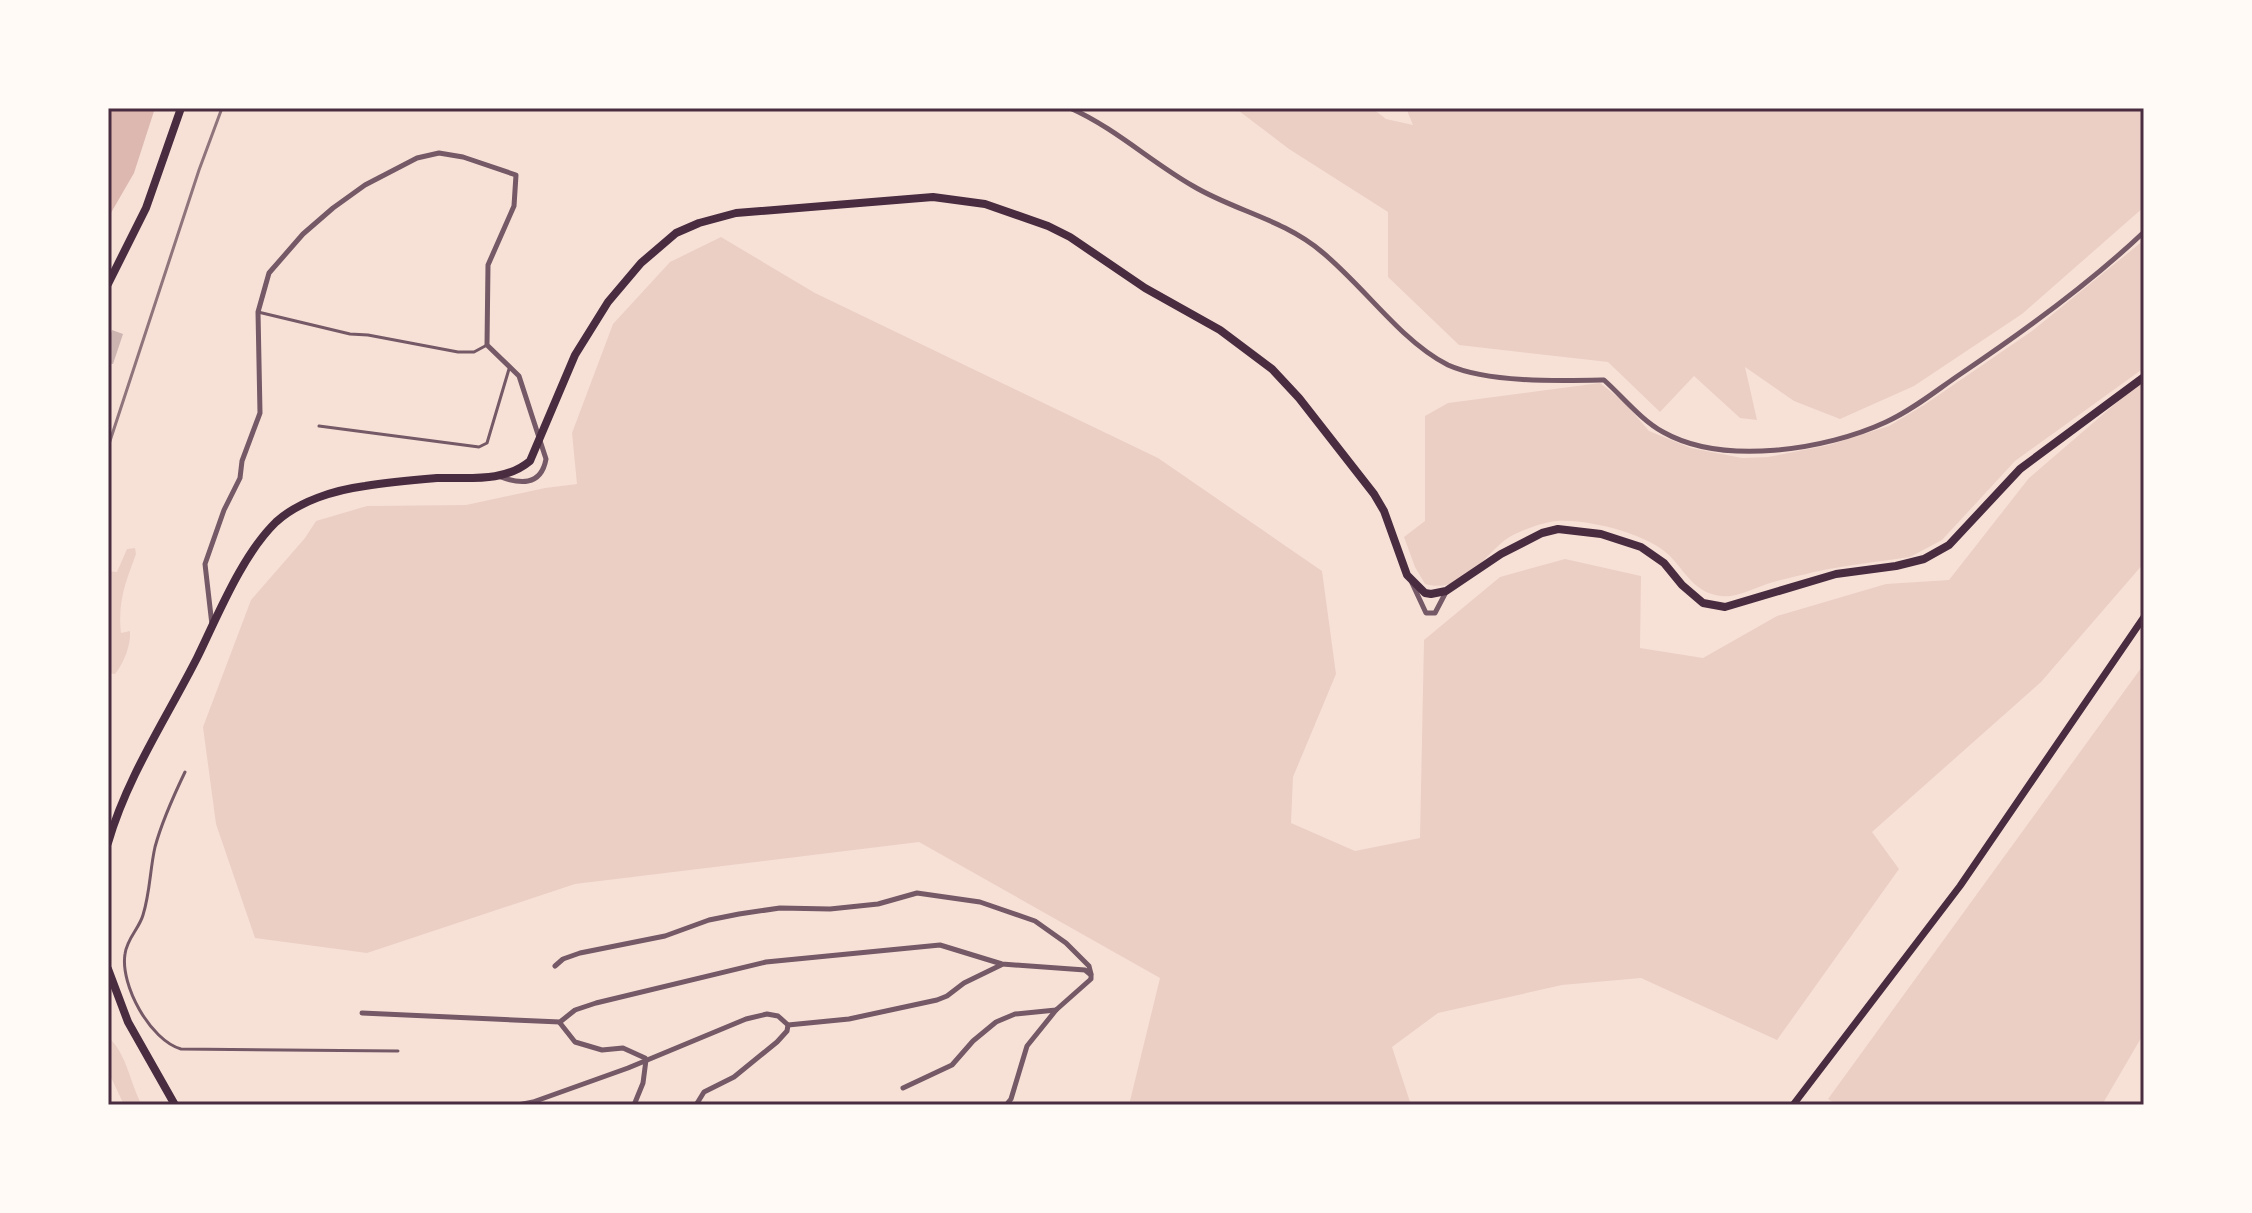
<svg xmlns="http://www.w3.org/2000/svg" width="2252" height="1213" font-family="'Noto Sans',sans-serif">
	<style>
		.green { fill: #ebcfc5 }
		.water { fill: #dcb8b0 }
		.building { fill: #ccb4b1 }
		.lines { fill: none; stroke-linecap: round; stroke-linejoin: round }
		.service { stroke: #755966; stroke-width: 3 }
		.minor { stroke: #755966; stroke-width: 5 }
		.secondary { stroke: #4a2c40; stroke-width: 7 }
		.primary { stroke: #4a2c40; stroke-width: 8 }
		.rail { stroke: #8f747c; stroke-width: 3 }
		.neatline { fill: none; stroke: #4a2c40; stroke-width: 3 }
	</style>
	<rect width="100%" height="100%" fill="#f7e1d7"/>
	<g class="green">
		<path d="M1235 108H1372L1386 119 1413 125 1406 108H2144V207L2022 314 1914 386 1840 419 1794 401 1745 367 1757 420 1740 418 1694 376 1660 412 1608 362 1459 345 1388 277V212L1289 149Z"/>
		<path d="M721 237 815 293 1158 458 1322 571 1336 674 1293 777 1291 823 1355 851 1420 838 1424 640 1500 577 1565 559 1641 576 1640 648 1703 658 1777 616 1886 584 1949 580 2029 478 2144 379V563L2041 682 1872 832 1899 869 1777 1040 1641 978 1562 985 1438 1013 1392 1047 1411 1105H1129L1160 978 919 842 575 884 367 953 255 938 216 824 203 727 251 600 305 538 316 521 367 506 466 505 545 488 577 484 572 433 613 324 670 262Z"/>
		<path d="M2144 240V368L2015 461 1942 540 1910 557C1878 562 1846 565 1814 572 1799 576 1782 579 1767 584 1753 589 1736 598 1721 596 1695 593 1686 573 1670 556 1649 534 1586 518 1556 521 1541 523 1518 531 1505 540 1480 560 1462 594 1425 584L1415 567 1404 537 1425 521V416L1448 403 1600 383 1624 402 1649 431 1691 448 1742 458 1768 457 1829 445 1889 426 1924 405 2032 331Z"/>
		<path d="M135 548 136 554C125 584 118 601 121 633L130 631C131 645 124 663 115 674L108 673V571L117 572 127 549Z"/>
		<path d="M2144 664V1033L2102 1105H1838L1828 1099Z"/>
		<path d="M108 1037C127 1053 130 1084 142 1105H124L108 1071Z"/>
	</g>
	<path class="water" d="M108 108H155L134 173 108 218Z"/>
	<path class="building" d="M112 330 123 334 113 364 108 363V343Z"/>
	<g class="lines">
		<g class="service">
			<path d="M258 312 350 334 368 335 458 352H474L487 345"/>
			<path d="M319 426 479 447 487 443 509 369"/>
			<path d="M185 772C173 797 162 821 155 847 150 869 150 893 143 915 139 929 127 938 125 954 120 985 150 1040 181 1049L398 1051"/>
		</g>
		<g class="minor">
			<path d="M1070 108C1115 128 1151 162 1193 186 1235 211 1283 219 1322 252 1351 276 1376 307 1404 333 1417 345 1432 357 1448 365 1488 383 1560 381 1604 380 1623 397 1641 420 1663 432 1723 466 1826 450 1886 422 1913 410 1938 389 1962 373 2026 330 2088 285 2144 232"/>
			<path d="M1412 583 1426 613H1435L1446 592"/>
			<path d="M212 625 205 564 224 510 240 478 242 461 260 413 258 312 269 273 303 234 333 208 365 185 417 158 439 153 463 157 516 175 514 206 488 265 487 345 519 376 546 459C541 487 519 484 498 476"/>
			<path d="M555 966 563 959 580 953 665 936 709 920 739 914 780 908 830 909 878 904 917 893 980 902 1035 921 1066 943 1089 966 1091 974"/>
			<path d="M362 1013 560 1022 575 1010 596 1003 766 962 940 945 1002 964 1085 970 1091 975V979L1056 1010 1015 1014 996 1022 973 1041 952 1065 903 1088"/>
			<path d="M560 1023 575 1042 602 1050 623 1048 645 1058"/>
			<path d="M518 1105 533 1102 628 1068 746 1019 767 1014 778 1016 788 1025 849 1019 937 1000 947 996 964 983 1001 965"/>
			<path d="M634 1105 643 1083 646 1060"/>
			<path d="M696 1105 704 1092 734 1077 777 1042 787 1031 788 1025"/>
			<path d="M1006 1105 1011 1099 1027 1046 1056 1010"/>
		</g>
		<path class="secondary" d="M1793 1105 1960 886 2144 617"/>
		<g class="primary">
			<path d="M108 284 146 208 181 108"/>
			<path d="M108 843C127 777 166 719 197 658 218 615 242 555 276 522 299 501 335 490 365 486 389 482 413 480 437 478 468 477 504 483 530 461L575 355 608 302 641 263 676 233 699 223 736 213 933 197 985 204 1048 226 1070 237 1145 288 1220 330 1272 369 1299 398 1374 494 1384 511 1407 575 1425 593 1431 594 1446 591 1501 554 1542 533 1558 529 1601 534 1641 547 1664 563 1682 585 1703 603 1725 607 1836 574 1896 566 1924 559 1949 545 2020 469 2144 377"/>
			<path d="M108 969 128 1022 175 1105"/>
		</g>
		<path class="rail" d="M108 447 199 170 222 108"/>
	</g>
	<rect width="2252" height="1213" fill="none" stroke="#fffaf5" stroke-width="220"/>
	<rect x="110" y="110" width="2032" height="993" class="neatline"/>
</svg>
